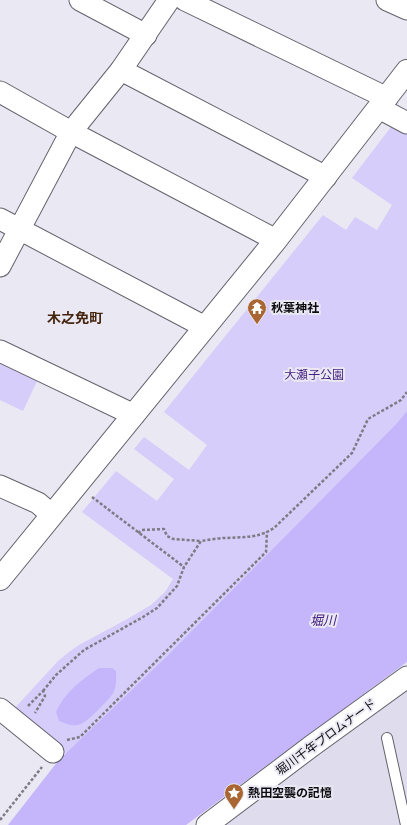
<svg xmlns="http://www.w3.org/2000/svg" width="407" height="825" font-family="'IBM Plex Sans','Noto Sans JP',sans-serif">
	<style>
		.built { fill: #dfdcee }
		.green { fill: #d6cdfa }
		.water { fill: #c5b6fc }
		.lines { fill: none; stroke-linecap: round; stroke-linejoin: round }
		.lane-casing { stroke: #64626b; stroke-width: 12 }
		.street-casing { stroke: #64626b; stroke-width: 23 }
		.secondary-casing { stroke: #64626b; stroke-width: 24 }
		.path { stroke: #7d7b83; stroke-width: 2.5; stroke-dasharray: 3 2; stroke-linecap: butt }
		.lane { stroke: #fff; stroke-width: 10 }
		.street { stroke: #fff; stroke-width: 21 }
		.secondary { stroke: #fff; stroke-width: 22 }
		.labels { text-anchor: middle; stroke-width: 4; stroke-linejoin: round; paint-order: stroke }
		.poi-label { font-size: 12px; font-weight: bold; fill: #0c0b0f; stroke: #eae8f3; text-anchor: start }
		.park-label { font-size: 12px; fill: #431f81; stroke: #eae8f3 }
		.street-label { font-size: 12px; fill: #0c0b0f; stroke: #eae8f3 }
		.water-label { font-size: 13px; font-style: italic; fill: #3f187b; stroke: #eae8f3 }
		.quarter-label { font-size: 14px; font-weight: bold; fill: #45250d; stroke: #eae8f3 }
	</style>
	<rect width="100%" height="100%" fill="#eae8f3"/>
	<path class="built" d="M407 687V825H220L344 736Z"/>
	<g class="green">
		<path d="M394 123 407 130V411L396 424 167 656 66 754 13 710 58 661 69 652 79 645 129 618 151 605 165 592 173 579 82 512 116 471 157 501 174 479 134 449 144 437 189 470 207 445 164 412 323 215 346 230 355 217 377 230 392 205 352 178Z"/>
		<path d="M0 362 38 379 23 411 0 400Z"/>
	</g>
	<g class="water">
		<path d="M407 411V662L186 825H8L58 761 167 656 396 424Z"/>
		<path d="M99 668H112L116 671C116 679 117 686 113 693 109 700 88 721 81 724 73 727 67 724 59 721L56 712C65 692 81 680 99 668Z"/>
	</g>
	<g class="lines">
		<g class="lane-casing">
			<path id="lane" d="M387 738 406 825"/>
		</g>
		<g class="street-casing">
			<g id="street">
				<path d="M80 0 146 35"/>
				<path d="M185 0 387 98"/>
				<path d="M387 0 407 9"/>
				<path d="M121 70 326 177"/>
				<path d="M0 92 71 132 276 240"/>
				<path d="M379 108 407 123"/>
				<path d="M0 219 205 327"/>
				<path d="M0 266 71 132 121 70 169 0"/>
				<path d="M0 351 134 415"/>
				<path d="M0 486 38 503 52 515"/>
				<path d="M0 709 53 752"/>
				<path d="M207 825 313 745 407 677"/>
			</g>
		</g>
		<g class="secondary-casing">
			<path id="secondary" d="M0 579 276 240 407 71"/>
		</g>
		<g class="path">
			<path d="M92 497 184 567"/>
			<path d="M138 533 142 530 164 529 167 536 173 539 201 541"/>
			<path d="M43 691 56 675 84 650 143 617 157 608 177 586 184 567 201 541C209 540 218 538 226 538 241 537 253 538 267 532"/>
			<path d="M28 706 43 691 45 696 35 713"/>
			<path d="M67 740 80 737 266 552 267 532 274 528 352 453 368 419 401 400 407 392"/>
			<path d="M0 820 42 767"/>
		</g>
		<use href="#lane" class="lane"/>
		<use href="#street" class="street"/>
		<use href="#secondary" class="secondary"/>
	</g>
	<defs>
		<g id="temple-pin" transform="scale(1)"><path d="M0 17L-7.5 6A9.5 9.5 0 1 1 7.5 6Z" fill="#a96633" stroke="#eae8f3"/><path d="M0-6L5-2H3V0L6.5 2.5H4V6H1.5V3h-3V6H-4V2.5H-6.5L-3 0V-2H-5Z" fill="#fff"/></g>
		<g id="sight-pin" transform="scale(1)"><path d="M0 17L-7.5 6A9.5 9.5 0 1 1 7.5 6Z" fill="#a96633" stroke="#eae8f3"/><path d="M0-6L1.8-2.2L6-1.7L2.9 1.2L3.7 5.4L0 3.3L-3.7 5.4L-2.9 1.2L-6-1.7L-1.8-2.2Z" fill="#fff"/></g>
	</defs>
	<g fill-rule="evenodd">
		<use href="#temple-pin" x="257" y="308"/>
		<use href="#sight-pin" x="234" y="793"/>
	</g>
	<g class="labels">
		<g class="poi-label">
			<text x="271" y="312">秋葉神社</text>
			<text x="248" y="797">熱田空襲の記憶</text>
		</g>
		<g class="park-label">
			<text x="314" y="379">大瀬子公園</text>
		</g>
		<g class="street-label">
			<text transform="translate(326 737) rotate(-36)" y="4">堀川千年プロムナード</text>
		</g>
		<g class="water-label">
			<text x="323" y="625">堀川</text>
		</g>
		<g class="quarter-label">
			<text x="75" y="323">木之免町</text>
		</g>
	</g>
</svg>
